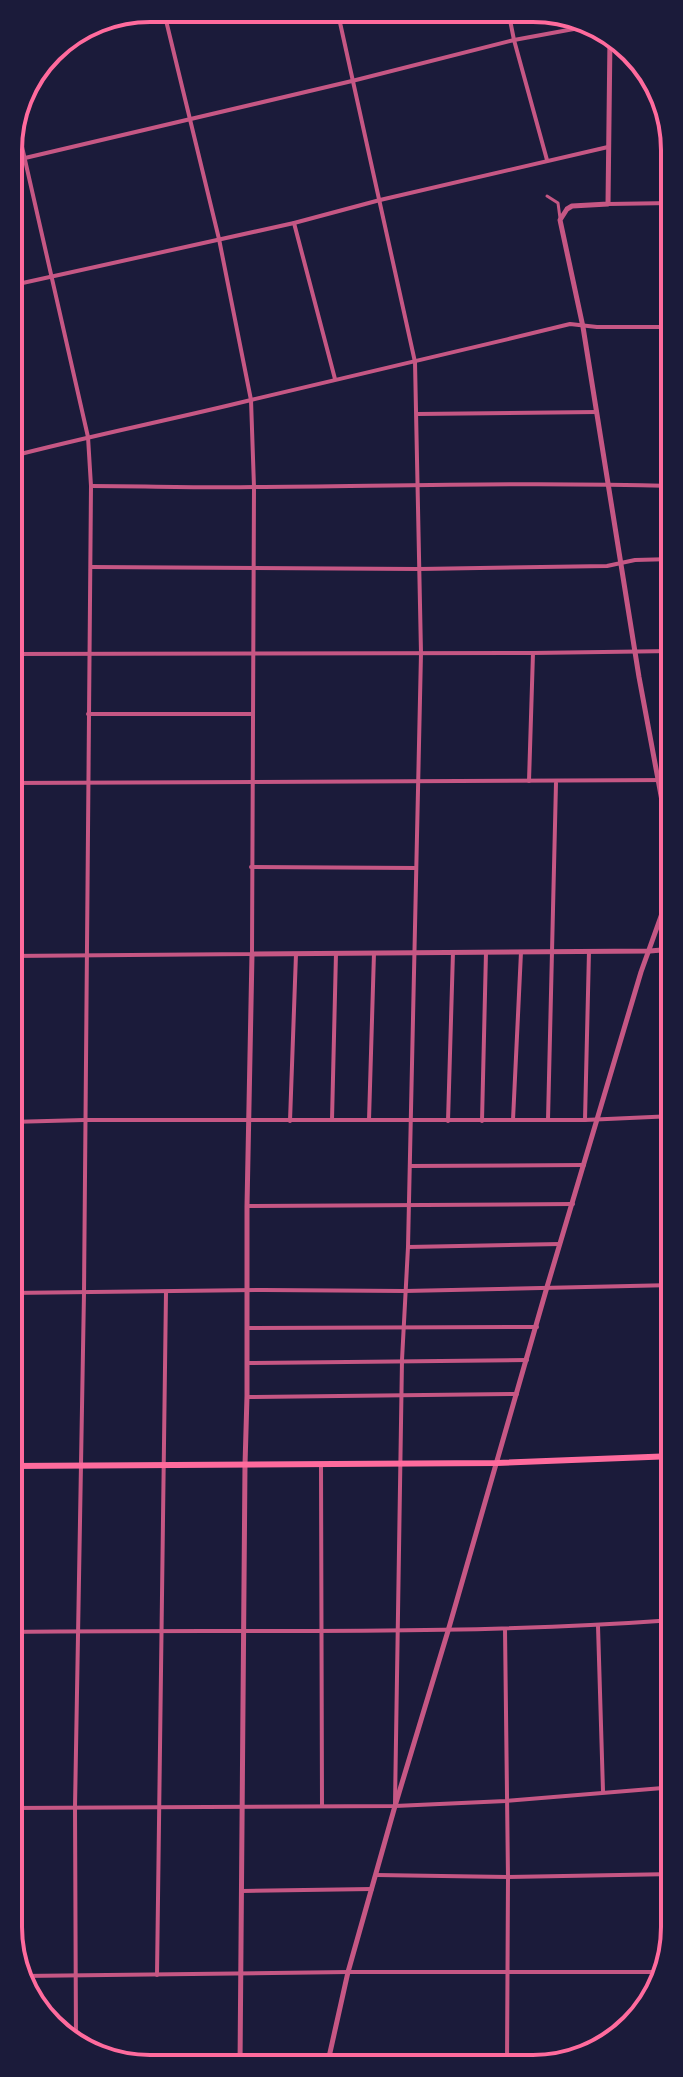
<svg xmlns="http://www.w3.org/2000/svg" width="683" height="2077" font-family="Figtree,sans-serif">
	<style>
		.lines { fill: none; stroke-linecap: round; stroke-linejoin: round }
		.pedestrian { stroke: #c65784; stroke-width: 3 }
		.minor { stroke: #c65784; stroke-width: 4 }
		.tertiary { stroke: #c65784; stroke-width: 5 }
		.secondary { stroke: #ff6b9d; stroke-width: 6 }
		.rim { fill: none; stroke: #ff6b9d; stroke-width: 4 }
	</style>
	<rect width="100%" height="100%" fill="#1b1b3a"/>
	<g class="lines">
		<path class="pedestrian" d="M547 196 558 203 560 218"/>
		<g class="minor">
			<path d="M337 9 415 362 421 653 408 1247 402 1360 395 1804"/>
			<path d="M508 10 514 40 547 160"/>
			<path d="M15 116 88 437 91 486 84 1293 75 1807 76 2042"/>
			<path d="M8 162 352 81 514 40 590 26"/>
			<path d="M608 204 672 203"/>
			<path d="M294 223 335 379"/>
			<path d="M9 286 294 223 380 200 608 147"/>
			<path d="M417 414 597 412"/>
			<path d="M9 457C89 436 170 420 251 400 358 375 464 350 570 324L597 327H672"/>
			<path d="M91 486C145 486 200 488 254 487 394 486 533 482 673 486"/>
			<path d="M91 567 419 569 607 566 635 560 673 559"/>
			<path d="M9 654 533 653 673 651"/>
			<path d="M88 714H252"/>
			<path d="M529 781 533 653"/>
			<path d="M9 783 673 780"/>
			<path d="M251 867 416 868"/>
			<path d="M9 956 252 954 254 487 251 400 219 239 163 8"/>
			<path d="M332 1120 336 953"/>
			<path d="M369 1120 374 953"/>
			<path d="M513 1120 521 952"/>
			<path d="M548 1120 556 783"/>
			<path d="M585 1120 589 951"/>
			<path d="M290 1121 296 954"/>
			<path d="M448 1121 453 952"/>
			<path d="M482 1121 486 952"/>
			<path d="M10 1122 84 1120H585L674 1116"/>
			<path d="M410 1166 584 1165"/>
			<path d="M247 1206 573 1204"/>
			<path d="M408 1247 560 1244"/>
			<path d="M10 1293 263 1290 405 1291 674 1285"/>
			<path d="M247 1328 537 1327"/>
			<path d="M247 1363 527 1360"/>
			<path d="M248 1397 517 1394"/>
			<path d="M321 1464 322 1806"/>
			<path d="M598 1626 603 1791"/>
			<path d="M505 1629 508 1877 507 2066"/>
			<path d="M10 1632C232 1629 453 1636 674 1620"/>
			<path d="M11 1808 395 1806 506 1801 675 1787"/>
			<path d="M376 1875 508 1877 675 1874"/>
			<path d="M242 1891 372 1889"/>
			<path d="M665 1960 675 1808"/>
			<path d="M157 1975 166 1292"/>
			<path d="M22 1976 348 1972H660"/>
		</g>
		<g class="tertiary">
			<path d="M610 37 608 204 572 206 567 209 560 220 583 327 639 677 673 860"/>
			<path d="M240 2066 245 1465 247 1396V1206L252 954 650 951 673 949"/>
			<path d="M327 2066 348 1972 395 1806 448 1631 547 1287 641 972 669 894 673 877"/>
		</g>
		<path class="secondary" d="M10 1466 497 1463 674 1456"/>
	</g>
	<path d="M0 0H683V2077H0ZM150 22H533A128 128 0 0 1 661 150V1927A128 128 0 0 1 533 2055H150A128 128 0 0 1 22 1927V150A128 128 0 0 1 150 22Z" fill="#1b1b3a" fill-rule="evenodd"/>
	<path class="rim" d="M150 22H533A128 128 0 0 1 661 150V1927A128 128 0 0 1 533 2055H150A128 128 0 0 1 22 1927V150A128 128 0 0 1 150 22Z"/>
</svg>
